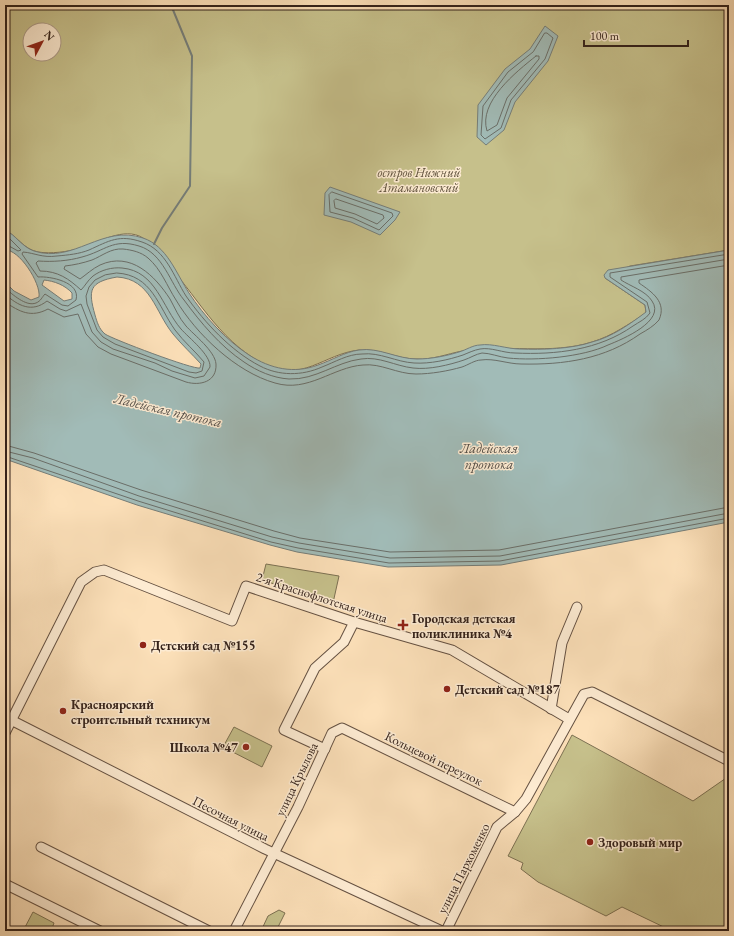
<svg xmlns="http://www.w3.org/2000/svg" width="734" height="936" font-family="'EB Garamond',serif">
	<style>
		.green { fill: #c6c08b; stroke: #7c7052; fill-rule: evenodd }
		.water { fill: #a1bbb7; stroke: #757d78; fill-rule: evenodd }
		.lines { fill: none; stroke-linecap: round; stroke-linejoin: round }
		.shore { stroke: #6a6e68; stroke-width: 1 }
		.stream { stroke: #757d78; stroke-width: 2 }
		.minor-casing { stroke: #655142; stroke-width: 11 }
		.minor { stroke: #fdebd2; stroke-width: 9 }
		.poi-dot { fill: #8f2418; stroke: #fdebd2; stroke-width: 1.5 }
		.labels { text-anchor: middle; stroke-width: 3; stroke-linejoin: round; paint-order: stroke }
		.park-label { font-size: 13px; font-style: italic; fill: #5f513c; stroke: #fdebd2 }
		.street-label { font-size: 13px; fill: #33211a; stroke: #fdebd2 }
		.poi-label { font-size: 13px; font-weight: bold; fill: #33211a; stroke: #fdebd2; text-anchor: start }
		.water-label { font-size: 14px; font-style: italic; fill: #544f49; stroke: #fdebd2 }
	</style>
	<rect width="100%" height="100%" fill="#fce0b9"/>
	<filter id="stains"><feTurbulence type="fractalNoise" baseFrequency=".005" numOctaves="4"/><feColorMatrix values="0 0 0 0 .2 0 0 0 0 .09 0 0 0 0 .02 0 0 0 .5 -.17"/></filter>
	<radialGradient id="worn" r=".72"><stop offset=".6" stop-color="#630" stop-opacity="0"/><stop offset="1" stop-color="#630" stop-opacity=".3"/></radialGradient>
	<g class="green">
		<path d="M5 5H729V250L630 266 605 278 645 305 646 313C629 324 612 336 592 342 551 355 505 344 462 351 447 354 432 360 416 359 397 359 378 348 359 350 323 354 303 384 262 363 217 339 196 294 163 259 157 253 150 243 143 238 124 226 98 243 81 248 67 252 51 254 38 252 23 249 17 236 5 230ZM30 30H54V54H30Z"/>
		<path d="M266 564 339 576 333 603 262 580Z"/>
		<path d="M234 727 272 746 262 767 223 747Z"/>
		<path d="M572 735 693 801 729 776V931H672L622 907 606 916 538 882 521 869 523 863 508 856Z"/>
		<path d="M279 910 285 913 276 931H261L268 916Z"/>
		<path d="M33 912 54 923 51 931H23Z"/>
	</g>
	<g class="water">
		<path d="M545 26 558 36 548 61 515 102 504 130 486 145 477 137 478 105 505 69 530 49Z"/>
		<path d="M330 187 400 212 395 220 380 235 351 222 324 215 325 193Z"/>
		<path d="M5 230C16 235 22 247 34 251 74 264 102 224 143 238 167 246 176 273 189 293 204 316 226 340 249 355 271 369 294 374 318 365 332 360 345 352 359 350 379 347 397 359 417 359 431 359 446 356 459 352 466 350 473 345 480 345 492 343 507 349 520 349 541 350 572 349 592 342 612 337 630 324 646 312L645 305 605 278 604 275 608 270 729 250V522L501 565 388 567 297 552 270 545 137 505 5 459V282L14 291 31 300 39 297C41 283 19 249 5 250ZM117 277C151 279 155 312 173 334 182 345 192 354 201 364L200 368C194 370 112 339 105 334 99 329 97 322 95 315 88 290 89 282 117 277ZM44 280C54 281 65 285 72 293V299L64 301 42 285Z"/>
	</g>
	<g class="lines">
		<g class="shore">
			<path d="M545 33H547L553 38 545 59 511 100 501 128 485 139 481 135 483 106 508 72 533 52Z"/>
			<path d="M536 56H539V59L507 98 497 125 487 131C478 102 516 72 536 56Z"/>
			<path d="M332 192 392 213 393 216 379 230 353 218 330 212 329 195Z"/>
			<path d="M336 199 383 215 384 218 377 224 355 214 335 208 334 201Z"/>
			<path d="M5 234 21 250 18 251 9 246H5"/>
			<path d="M117 273C152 275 158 306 175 330 184 342 195 351 204 362L202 371 196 373 189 372 115 344 103 337 97 330 87 304 86 296 89 287 95 280 105 275Z"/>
			<path d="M5 288C12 294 26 307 36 303 41 301 42 297 45 294L62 305 68 306 76 300C81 282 50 276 38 277L22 254 23 252C35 253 42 258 57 256 68 255 79 254 89 250 109 241 119 234 142 242 166 250 174 277 186 296 205 323 231 351 260 366 279 376 302 376 322 367 335 362 348 354 362 354 380 352 396 362 414 363 430 364 448 360 463 355 468 353 474 350 480 349 491 347 503 353 515 353 556 355 599 350 633 326 639 322 646 319 650 313L647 302 610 277V273L729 254"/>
			<path d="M5 294C18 306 32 313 47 301L60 309 66 311 81 304 92 332 101 342 113 349 155 363 172 371 195 378 204 376 210 367C211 355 189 338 181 329 162 307 156 271 122 268 112 267 101 270 93 276 88 280 85 286 81 290 69 279 58 271 40 271L36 263 38 261C53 262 68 261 82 257 105 251 113 238 139 246 163 253 170 283 184 300 201 323 220 346 244 362 257 371 273 378 289 379 316 380 336 362 361 359 379 356 395 366 413 368 429 370 449 365 464 360 470 358 476 354 482 353 490 353 499 357 508 358 536 361 583 357 608 345 623 339 666 321 652 301 646 291 630 286 621 280V277L729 259"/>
			<path d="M5 302C20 312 31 318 48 309L64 317 78 314 86 334 98 347 111 354 186 382C200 386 217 382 216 364 215 351 194 335 186 326 179 318 175 308 170 299 155 276 131 251 100 265 92 269 87 274 80 279L64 269 65 266C74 265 83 263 92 260 102 256 111 248 123 249 132 250 141 252 148 258 161 269 167 286 176 300 196 334 236 372 275 383 308 393 333 367 363 365 381 363 397 374 416 374 431 374 448 371 462 367 468 365 475 360 481 360 494 358 508 364 521 364 564 365 605 359 640 334 647 330 654 326 659 320 667 302 652 292 639 283V280L729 265"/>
			<path d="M5 445 34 453 141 490 274 531 300 538 390 552 499 550 729 507"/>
			<path d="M5 451 33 458 139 496 272 537 299 543 390 558 500 556 729 513"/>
			<path d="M5 456 138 501 271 542 298 548 389 563 500 561 729 518"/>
		</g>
		<path class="stream" d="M154 244 162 228 190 186 192 56 171 5"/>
		<g class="minor-casing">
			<g id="minor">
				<path d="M551 709 562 643 577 607"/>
				<path d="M11 720 265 849 442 931"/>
				<path d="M5 733 81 582 95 572 104 570 232 621 246 586 354 622 452 650 569 719"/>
				<path d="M325 749 284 730 315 668 344 642 354 622"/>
				<path d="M41 847 209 931"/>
				<path d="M5 884 100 931"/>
				<path d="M234 931 298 807 332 733 342 728 515 812"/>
				<path d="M446 931 497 827 515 812 526 799 584 694 592 692 729 761"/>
			</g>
		</g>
		<use href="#minor" class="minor"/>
	</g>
	<g class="poi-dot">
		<path d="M401 619h4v4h4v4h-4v4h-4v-4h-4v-4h4z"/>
		<circle cx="143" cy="645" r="4"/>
		<circle cx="447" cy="689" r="4"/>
		<circle cx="63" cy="711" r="4"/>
		<circle cx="246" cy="747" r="4"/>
		<circle cx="590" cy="842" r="4"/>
	</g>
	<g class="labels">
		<g class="park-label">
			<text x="419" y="177">остров Нижний<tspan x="419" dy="15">Атамановский</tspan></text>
		</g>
		<g class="street-label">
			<text transform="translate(322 597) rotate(18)" y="5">2-я Краснофлотская улица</text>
			<text transform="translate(434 758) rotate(26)" y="5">Кольцевой переулок</text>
			<text transform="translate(296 779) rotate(-64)" y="5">улица Крылова</text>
			<text transform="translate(231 818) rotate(27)" y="5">Песочная улица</text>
			<text transform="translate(463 868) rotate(-63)" y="5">улица Пархоменко</text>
		</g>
		<g class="poi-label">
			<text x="412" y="623">Городская детская<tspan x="412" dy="15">поликлиника №4</tspan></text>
			<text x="151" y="650">Детский сад №155</text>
			<text x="455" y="694">Детский сад №187</text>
			<text x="71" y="709">Красноярский<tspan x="71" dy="15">строительный техникум</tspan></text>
			<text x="238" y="752" text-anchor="end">Школа №47</text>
			<text x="598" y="847">Здоровый мир</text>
		</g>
		<g class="water-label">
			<text transform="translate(168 410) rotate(13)" y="5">Ладейская протока</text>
			<text x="489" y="453">Ладейская<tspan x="489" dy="16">протока</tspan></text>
		</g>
	</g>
	<rect width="734" height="936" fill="none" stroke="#fce0b9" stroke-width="20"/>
	<rect x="6" y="6" width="722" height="924" fill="none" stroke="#33211a" stroke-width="2"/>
	<rect x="10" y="10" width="714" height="916" fill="none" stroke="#33211a"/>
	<g transform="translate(42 42) rotate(49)"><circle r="19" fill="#fdebd2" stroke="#ac9a88"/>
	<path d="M0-3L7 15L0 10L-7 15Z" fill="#8f2418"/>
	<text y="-6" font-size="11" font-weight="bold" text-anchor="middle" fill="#33211a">N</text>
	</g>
	<path d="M584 40v6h104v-6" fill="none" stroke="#33211a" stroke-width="2"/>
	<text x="590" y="40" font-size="12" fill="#33211a" stroke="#fdebd2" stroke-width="3" paint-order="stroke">100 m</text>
	<rect width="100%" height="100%" filter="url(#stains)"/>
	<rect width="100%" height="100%" fill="url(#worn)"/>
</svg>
